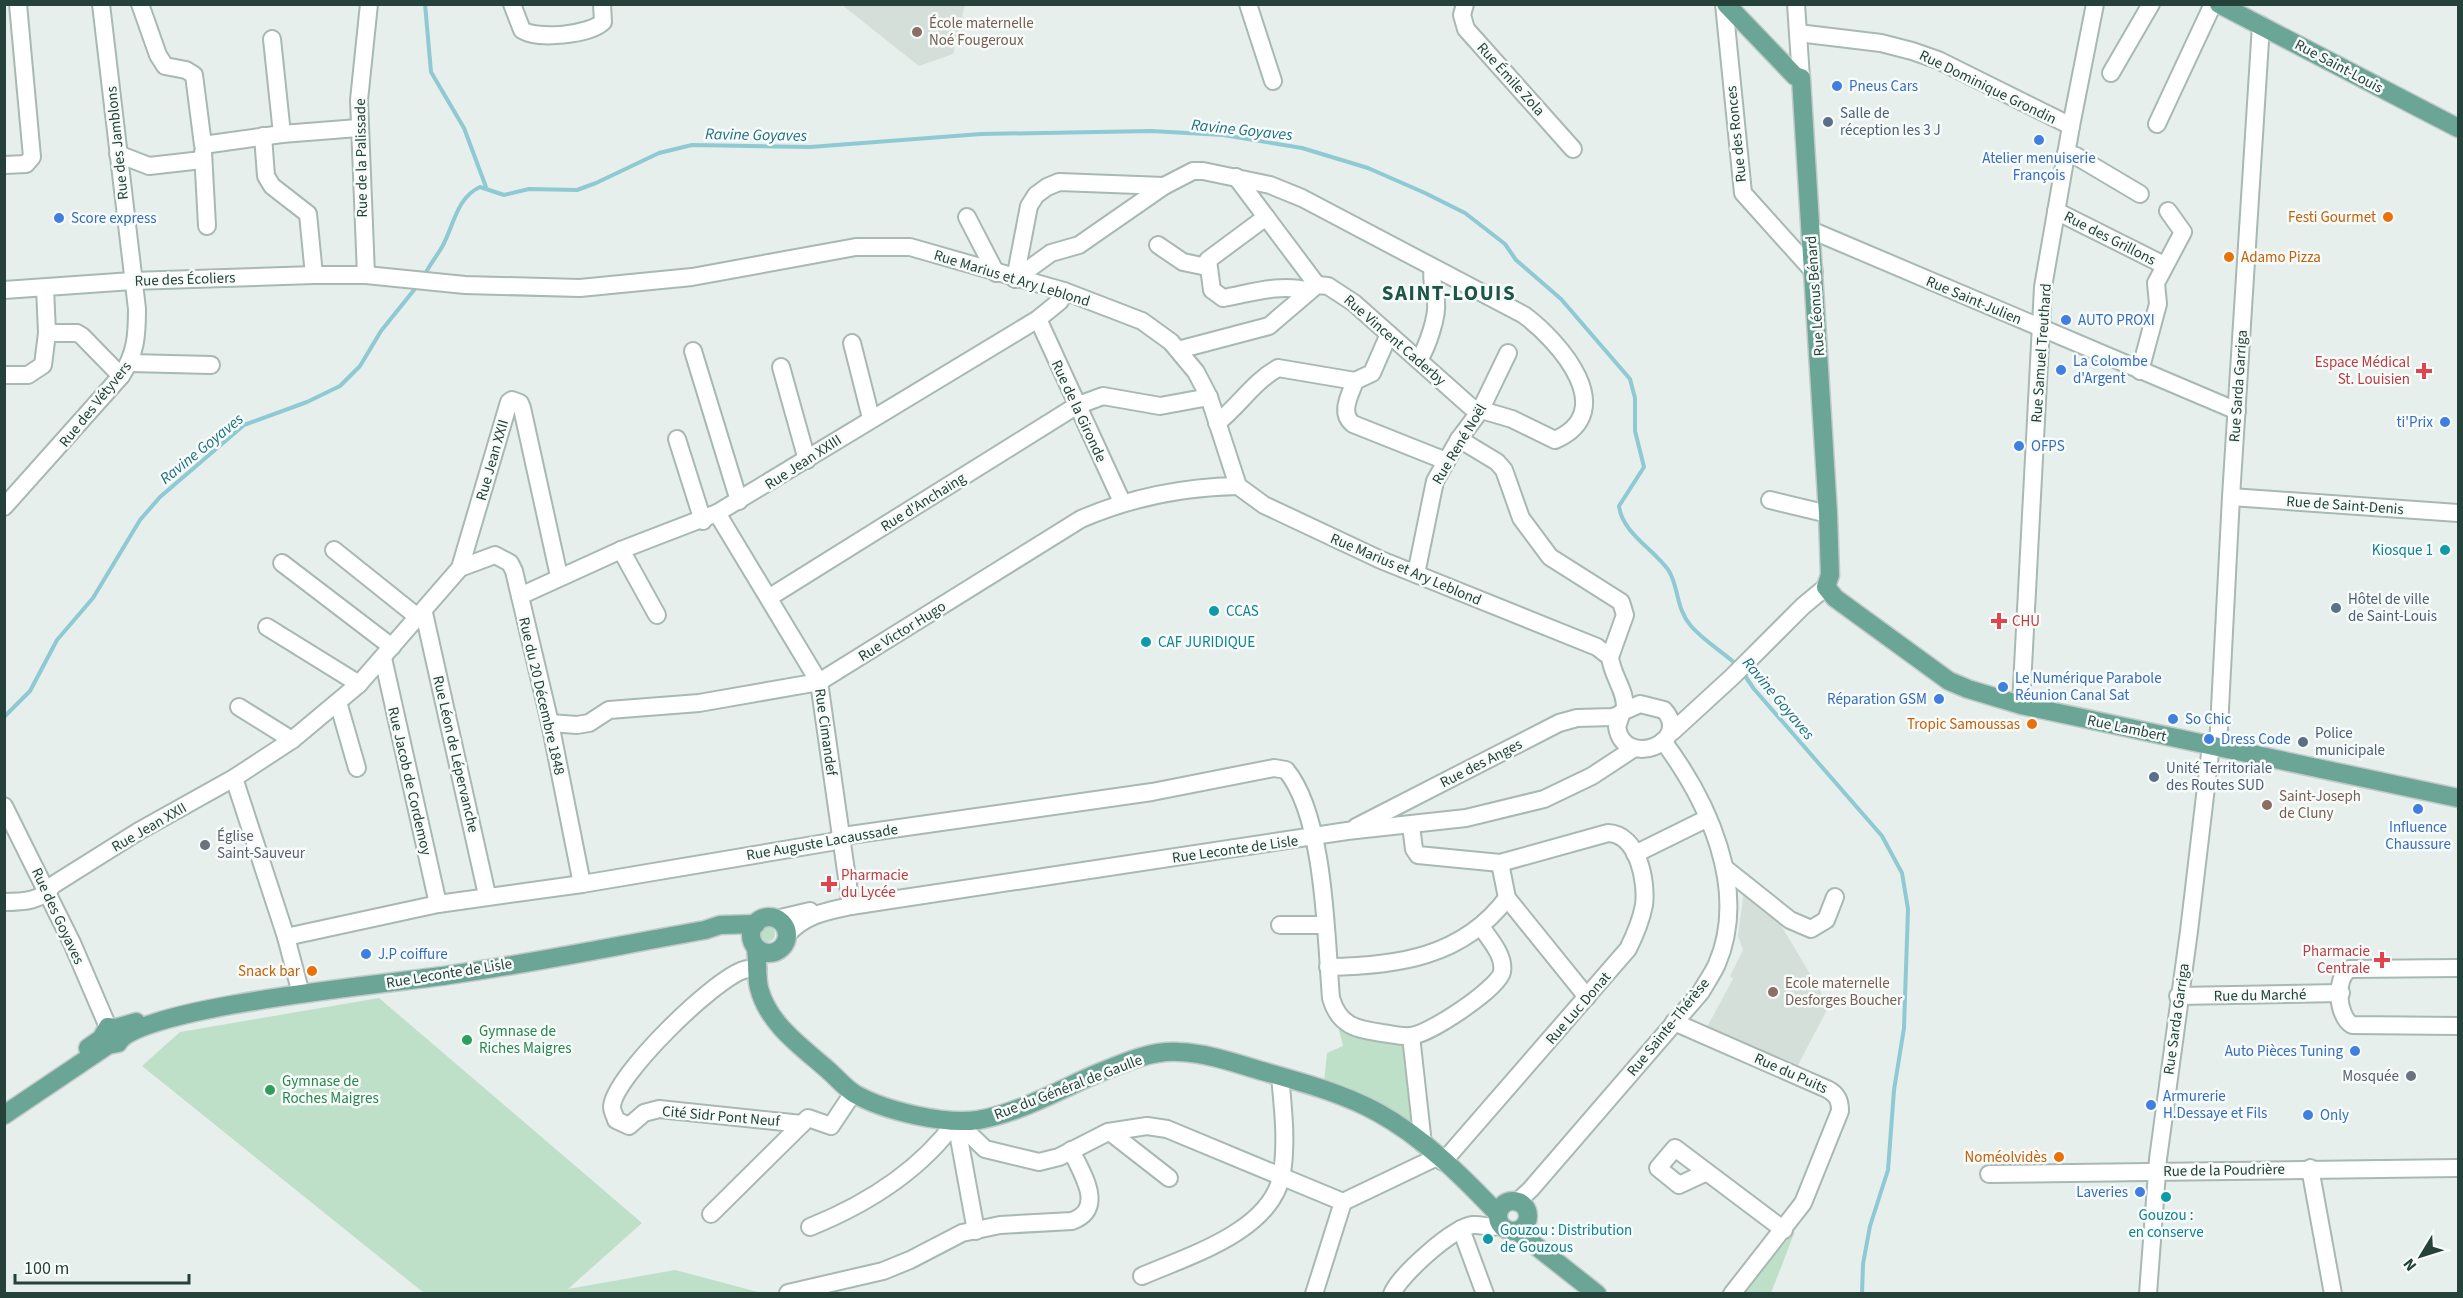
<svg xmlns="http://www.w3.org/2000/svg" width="2463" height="1298" font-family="'Source Sans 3',sans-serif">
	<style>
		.built { fill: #d4dfda }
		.green { fill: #bfe0c8 }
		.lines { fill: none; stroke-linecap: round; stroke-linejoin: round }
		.stream { stroke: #8ec9d4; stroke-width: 4 }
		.minor-casing { stroke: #a8b8b2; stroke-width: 20 }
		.major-casing { stroke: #c2cac8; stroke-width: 21 }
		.minor { stroke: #fff; stroke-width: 16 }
		.major { stroke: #6aa596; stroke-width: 18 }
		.education-dot { fill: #8d6e63; stroke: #f7fbf9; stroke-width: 2 }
		.shop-dot { fill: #3f7fe0; stroke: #f7fbf9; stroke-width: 2 }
		.service-dot { fill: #5c6f8a; stroke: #f7fbf9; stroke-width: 2 }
		.food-dot { fill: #e8710a; stroke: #f7fbf9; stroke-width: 2 }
		.health-dot { fill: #e0444e; stroke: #f7fbf9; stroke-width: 2 }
		.culture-dot { fill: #0f9aa8; stroke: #f7fbf9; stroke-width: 2 }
		.worship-dot { fill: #6b7280; stroke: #f7fbf9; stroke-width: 2 }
		.leisure-dot { fill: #2e9e5b; stroke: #f7fbf9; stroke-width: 2 }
		.labels { text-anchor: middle; stroke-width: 5; stroke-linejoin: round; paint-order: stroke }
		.education-label { font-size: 15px; fill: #785e54; stroke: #f7fbf9; text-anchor: start }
		.street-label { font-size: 15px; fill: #24423a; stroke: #f7fbf9 }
		.shop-label { font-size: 15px; fill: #366cbe; stroke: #f7fbf9; text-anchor: start }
		.service-label { font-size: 15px; fill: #4e5e75; stroke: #f7fbf9; text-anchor: start }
		.food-label { font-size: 15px; fill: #c56008; stroke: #f7fbf9; text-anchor: end }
		.health-label { font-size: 15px; fill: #be3a42; stroke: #f7fbf9; text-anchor: end }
		.culture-label { font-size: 15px; fill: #0d838f; stroke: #f7fbf9; text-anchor: start }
		.worship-label { font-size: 15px; fill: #5b616d; stroke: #f7fbf9; text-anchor: start }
		.leisure-label { font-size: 15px; fill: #27864d; stroke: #f7fbf9; text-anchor: start }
		.water-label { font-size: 16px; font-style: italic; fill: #1c6f80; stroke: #f7fbf9 }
		.district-label { font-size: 21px; font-weight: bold; letter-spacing: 1.5px; fill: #1f5548; stroke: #f7fbf9 }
	</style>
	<rect width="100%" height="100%" fill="#e6efeb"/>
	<g class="built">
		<path d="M842 5H965L953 54 919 66Z"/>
		<path d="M1744 891 1776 917 1829 1006 1796 1069 1707 1027 1733 979 1730 976 1743 950 1738 936Z"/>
	</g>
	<g class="green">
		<circle cx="767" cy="934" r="8"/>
		<path d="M379 998 642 1223 568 1289 675 1270 762 1293H424L142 1066 180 1032Z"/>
		<path d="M1339 1030 1401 1043 1408 1053 1416 1131 1324 1082 1327 1053 1343 1046Z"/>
		<path d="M1795 1231 1771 1293H1742Z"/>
	</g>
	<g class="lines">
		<g class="stream">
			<path d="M425 4 431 72 464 128 486 187"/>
			<path d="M424 276C429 266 436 257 442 247 454 226 456 198 480 187L504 195 529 189 577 190 596 183 659 153 692 145 810 147 981 134 1151 131 1223 135 1302 148 1368 168 1425 193 1465 213 1505 244 1516 260 1561 299 1630 379 1635 398V431L1644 467 1619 506C1622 533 1655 550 1669 571 1679 588 1676 609 1691 626 1704 641 1723 652 1737 665"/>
			<path d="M1743 673 1754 689 1882 836 1902 873 1908 909 1904 1028 1894 1090 1888 1170 1870 1226 1863 1264 1862 1294"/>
			<path d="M4 717 30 691 57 640 93 598 140 520 160 497 244 425 307 402 340 386 360 366 381 331 418 285"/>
		</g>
		<g class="minor-casing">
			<g id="minor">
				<path d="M140 4 158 55 165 66 186 70 194 75 203 145 282 134 358 128"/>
				<path d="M512 4 522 30C538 40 589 35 603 22L602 4"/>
				<path d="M1248 4 1273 81"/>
				<path d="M1465 4 1462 15 1466 29 1573 149"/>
				<path d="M1724 4 1743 193 1814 272"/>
				<path d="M1796 4 1801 78"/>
				<path d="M1798 33 1881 43 1912 51 1938 60 2071 126"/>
				<path d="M272 39 282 134"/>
				<path d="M2111 73 2151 4"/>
				<path d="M2157 124 2213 4"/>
				<path d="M263 136 266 176 272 186 308 214 314 275"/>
				<path d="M203 152 207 226"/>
				<path d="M2066 153 2076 156 2140 194"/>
				<path d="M118 154 149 166 202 160"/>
				<path d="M4 165 26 164 32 157 18 4"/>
				<path d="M1236 177 1317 285"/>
				<path d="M2056 211 2164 265"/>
				<path d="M967 217 996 273"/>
				<path d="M1266 217 1208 260 1212 290 1223 298C1251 293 1281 283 1309 291"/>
				<path d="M1811 233H1818L2237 411"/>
				<path d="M1158 245 1183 262 1207 267"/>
				<path d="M366 275 359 100 369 4"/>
				<path d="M1015 279 1029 206 1036 195 1047 187 1059 182 1164 186 1193 171H1203L1270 185 1302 198 1524 315C1559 341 1621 411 1555 440L1512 419 1471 407 1354 303 1328 286 1317 285 1269 326 1178 350"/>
				<path d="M1015 279 1051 253 1079 245 1164 186"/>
				<path d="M4 290 132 281 314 275H366L465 285 580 288 692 277 856 247H910L1064 291 1142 321 1171 342 1196 372 1209 397 1238 486 1264 505 1381 560 1597 647 1610 657C1612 676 1626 690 1625 709"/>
				<path d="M1038 319 1122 502"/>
				<path d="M47 333H77L82 336 121 376"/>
				<path d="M1389 334 1372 373 1355 381C1350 395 1339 413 1353 424L1446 461"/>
				<path d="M852 343 871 418"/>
				<path d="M693 351 739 501"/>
				<path d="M1419 360C1427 347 1438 317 1436 301 1435 289 1430 281 1433 268"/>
				<path d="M130 363 211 365"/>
				<path d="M781 367 807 460"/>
				<path d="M2140 371 2158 304 2156 283 2183 232 2168 211"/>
				<path d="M4 375H28L43 365 47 333 45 288"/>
				<path d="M1217 423C1239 406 1253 382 1278 368L1355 381"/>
				<path d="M677 439 703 521"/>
				<path d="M1459 439 1497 462 1504 470 1521 518 1550 557 1621 602 1625 615 1610 657"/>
				<path d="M2231 497 2458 513"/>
				<path d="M1770 500 1828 514"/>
				<path d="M4 507 121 376C136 354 137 335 137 309L101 4"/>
				<path d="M717 513 819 682 851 906"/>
				<path d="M334 550 419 618"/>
				<path d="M621 550 657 615"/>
				<path d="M282 563 392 647"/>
				<path d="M460 568 495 555 510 563 514 571 550 723 582 884"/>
				<path d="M1416 574 1435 481 1459 439 1480 411 1508 353"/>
				<path d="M520 596 621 550 717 513 1038 319 1060 301 1064 291"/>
				<path d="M770 597 1076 406 1103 396 1160 406 1209 397"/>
				<path d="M424 613 487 895"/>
				<path d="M267 627 359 684"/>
				<path d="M383 658 438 904"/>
				<path d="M338 702 357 768"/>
				<path d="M1640 704 1664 710C1693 742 1624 770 1617 727L1622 712Z"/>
				<path d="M2021 705 2043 287 2071 126 2095 4"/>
				<path d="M239 707 292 740"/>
				<path d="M550 723 577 725 589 723 609 710 699 703 819 682 1081 519C1132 497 1182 487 1238 486"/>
				<path d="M1672 732 1732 677 1803 606 1826 587"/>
				<path d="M2218 747 2231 497 2261 25"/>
				<path d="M234 778 286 937 301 994"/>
				<path d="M4 806 72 943 108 1027"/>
				<path d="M1411 826 1414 849 1418 855 1500 863 1608 833C1638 834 1647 881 1644 905 1641 921 1635 935 1628 949L1443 1162"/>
				<path d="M1356 827 1559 723 1577 718 1613 717 1620 714"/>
				<path d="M1635 854 1708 818"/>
				<path d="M1500 863 1507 898 1587 997"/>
				<path d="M1726 869 1790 920 1811 929 1826 920 1835 897"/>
				<path d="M4 902C23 902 43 901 53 885L139 831 234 778 292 740 359 684 460 568 509 402 512 400 520 403 522 408 559 576"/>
				<path d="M776 919 810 911"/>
				<path d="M1280 925H1324"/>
				<path d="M787 935C804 915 827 911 851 906L1347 831 1466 818 1544 799 1592 776 1633 749"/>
				<path d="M286 937 438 904 582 884 831 842 850 835 1152 792 1274 768 1286 770C1325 817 1326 938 1331 998 1339 1026 1356 1029 1382 1033 1391 1034 1401 1037 1410 1036 1427 1036 1498 989 1502 972 1505 956 1490 940 1482 928"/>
				<path d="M1328 967C1397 966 1463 957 1507 898"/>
				<path d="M2458 968 2350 969C2334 977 2337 1016 2352 1025L2458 1026"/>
				<path d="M758 969C754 969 748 968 744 970 715 978 613 1077 612 1107 612 1111 615 1116 616 1120L629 1126 644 1113 659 1109 802 1124"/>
				<path d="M2178 996 2341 993"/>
				<path d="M1674 1022 1827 1089C1837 1094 1840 1100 1840 1111L1803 1203 1732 1294"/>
				<path d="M1411 1036 1423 1144"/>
				<path d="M956 1121 985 1149 1039 1162 1059 1157 1108 1132 1147 1126 1167 1129 1343 1202"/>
				<path d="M956 1122 976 1231"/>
				<path d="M1110 1132 1169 1178"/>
				<path d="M2310 1168 2333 1294"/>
				<path d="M1707 1172 1679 1185 1658 1168 1675 1148 1784 1230"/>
				<path d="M1989 1174 2458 1168"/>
				<path d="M1517 1202 1531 1189 1701 992C1706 983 1713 973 1717 964 1749 889 1708 801 1663 741"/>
				<path d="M711 1214 808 1118 831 1126 853 1093"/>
				<path d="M810 1227C867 1204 919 1172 956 1121"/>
				<path d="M1461 1229 1485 1294"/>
				<path d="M1142 1276C1188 1256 1273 1231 1282 1173 1287 1141 1283 1108 1280 1076"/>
				<path d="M788 1293 883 1271 910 1260 962 1233 1000 1225 1072 1221C1106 1208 1082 1174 1071 1150"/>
				<path d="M1314 1294 1343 1202 1437 1157"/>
				<path d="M1392 1294C1399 1276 1453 1227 1473 1225 1483 1224 1491 1230 1501 1225"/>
				<path d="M2148 1294 2158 1159 2189 931 2211 745"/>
			</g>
		</g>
		<g class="major-casing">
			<g id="major">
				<path d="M1726 4 1795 76 1801 78 1828 514 1830 575 1826 587 1835 598 1949 681 1968 689 2021 705 2458 798"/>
				<path d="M2219 4 2458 128"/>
				<circle cx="769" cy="935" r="18"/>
				<path d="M756 948C758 961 756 975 759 988 768 1024 802 1047 828 1070 837 1078 845 1088 855 1094 885 1111 945 1125 978 1120 1019 1113 1059 1090 1096 1074 1121 1064 1150 1050 1179 1052 1207 1053 1235 1063 1262 1071 1301 1082 1342 1093 1377 1112 1423 1137 1463 1177 1498 1214"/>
				<path d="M88 1048 101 1039 108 1027 116 1028 136 1022"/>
				<path d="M4 1115 108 1045 118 1043C139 1006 398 983 449 975 535 963 620 945 705 930L720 925 756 924"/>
				<circle cx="1513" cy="1216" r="15"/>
				<path d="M1517 1231 1597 1294"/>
			</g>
		</g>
		<use href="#minor" class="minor"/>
		<use href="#major" class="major"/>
	</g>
	<g class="education-dot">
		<circle cx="917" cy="32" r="6"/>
		<circle cx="2267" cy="805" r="6"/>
		<circle cx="1773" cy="992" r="6"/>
	</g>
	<g class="shop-dot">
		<circle cx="1837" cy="86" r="6"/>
		<circle cx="2039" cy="140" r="6"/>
		<circle cx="59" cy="218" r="6"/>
		<circle cx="2066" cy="320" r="6"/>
		<circle cx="2061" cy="370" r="6"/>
		<circle cx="2445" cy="422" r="6"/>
		<circle cx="2019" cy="446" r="6"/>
		<circle cx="2003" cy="687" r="6"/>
		<circle cx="1939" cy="699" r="6"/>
		<circle cx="2173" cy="719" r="6"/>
		<circle cx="2209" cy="739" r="6"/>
		<circle cx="2418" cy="809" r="6"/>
		<circle cx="366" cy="954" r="6"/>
		<circle cx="2355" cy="1051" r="6"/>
		<circle cx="2151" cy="1105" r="6"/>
		<circle cx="2308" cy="1115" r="6"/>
		<circle cx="2140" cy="1192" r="6"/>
	</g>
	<g class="service-dot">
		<circle cx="1828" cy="122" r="6"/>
		<circle cx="2336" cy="608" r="6"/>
		<circle cx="2303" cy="742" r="6"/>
		<circle cx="2154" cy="777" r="6"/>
	</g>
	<g class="food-dot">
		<circle cx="2388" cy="217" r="6"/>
		<circle cx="2229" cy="257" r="6"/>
		<circle cx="2032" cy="724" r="6"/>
		<circle cx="312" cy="971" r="6"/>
		<circle cx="2059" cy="1157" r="6"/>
	</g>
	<g class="health-dot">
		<path d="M2421 362h6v6h6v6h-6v6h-6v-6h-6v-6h6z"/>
		<path d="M1996 612h6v6h6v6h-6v6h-6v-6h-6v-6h6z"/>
		<path d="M826 875h6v6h6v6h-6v6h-6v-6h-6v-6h6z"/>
		<path d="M2379 951h6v6h6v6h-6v6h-6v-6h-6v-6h6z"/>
	</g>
	<g class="culture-dot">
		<circle cx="2445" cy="550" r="6"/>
		<circle cx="1214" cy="611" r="6"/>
		<circle cx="1146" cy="642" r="6"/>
		<circle cx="2166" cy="1197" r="6"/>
		<circle cx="1488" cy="1239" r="6"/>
	</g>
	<g class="worship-dot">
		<circle cx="205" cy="845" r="6"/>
		<circle cx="2411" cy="1076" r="6"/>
	</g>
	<g class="leisure-dot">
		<circle cx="467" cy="1040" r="6"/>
		<circle cx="270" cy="1090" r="6"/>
	</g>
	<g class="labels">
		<g class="education-label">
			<text x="929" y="28">École maternelle<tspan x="929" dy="17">Noé Fougeroux</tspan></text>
			<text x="2279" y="801">Saint-Joseph<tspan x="2279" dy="17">de Cluny</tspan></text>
			<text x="1785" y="988">Ecole maternelle<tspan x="1785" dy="17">Desforges Boucher</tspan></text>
		</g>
		<g class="street-label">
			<text transform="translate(2339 66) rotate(28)" y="5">Rue Saint-Louis</text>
			<text transform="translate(1511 79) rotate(48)" y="5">Rue Émile Zola</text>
			<text transform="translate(1988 87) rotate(26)" y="5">Rue Dominique Grondin</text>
			<text transform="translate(1736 134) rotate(-96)" y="5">Rue des Ronces</text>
			<text transform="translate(117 143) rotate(-96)" y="5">Rue des Jamblons</text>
			<text transform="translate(361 158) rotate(-91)" y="5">Rue de la Palissade</text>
			<text transform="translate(2110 238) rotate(27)" y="5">Rue des Grillons</text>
			<text transform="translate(1012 278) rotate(17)" y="5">Rue Marius et Ary Leblond</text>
			<text transform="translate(185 279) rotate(-2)" y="5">Rue des Écoliers</text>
			<text transform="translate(1815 296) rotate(-94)" y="5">Rue Léonus Bénard</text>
			<text transform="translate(1974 300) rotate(23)" y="5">Rue Saint-Julien</text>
			<text transform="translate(1395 340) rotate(41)" y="5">Rue Vincent Caderby</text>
			<text transform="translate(2041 353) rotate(-86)" y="5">Rue Samuel Treuthard</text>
			<text transform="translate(2238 386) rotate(-86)" y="5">Rue Sarda Garriga</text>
			<text transform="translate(95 404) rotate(-51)" y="5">Rue des Vétyvers</text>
			<text transform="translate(1079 411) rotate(65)" y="5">Rue de la Gironde</text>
			<text transform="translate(1459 444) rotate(-59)" y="5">Rue René Noël</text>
			<text transform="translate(492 460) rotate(-74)" y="5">Rue Jean XXII</text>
			<text transform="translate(803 462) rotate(-33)" y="5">Rue Jean XXIII</text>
			<text transform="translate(923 502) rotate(-32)" y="5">Rue d'Anchaing</text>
			<text transform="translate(2345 505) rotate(4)" y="5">Rue de Saint-Denis</text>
			<text transform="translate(1406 569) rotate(23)" y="5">Rue Marius et Ary Leblond</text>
			<text transform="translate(902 631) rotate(-32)" y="5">Rue Victor Hugo</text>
			<text transform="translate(542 696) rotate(77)" y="5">Rue du 20 Décembre 1848</text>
			<text transform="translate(2127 728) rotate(12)" y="5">Rue Lambert</text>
			<text transform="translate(826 732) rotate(82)" y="5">Rue Cimandef</text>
			<text transform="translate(456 754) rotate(77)" y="5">Rue Léon de Lépervanche</text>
			<text transform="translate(1481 763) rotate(-27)" y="5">Rue des Anges</text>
			<text transform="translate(410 781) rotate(77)" y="5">Rue Jacob de Cordemoy</text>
			<text transform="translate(149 827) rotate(-30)" y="5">Rue Jean XXII</text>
			<text transform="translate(822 842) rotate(-10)" y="5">Rue Auguste Lacaussade</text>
			<text transform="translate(1235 849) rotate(-8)" y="5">Rue Leconte de Lisle</text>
			<text transform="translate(58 916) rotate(65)" y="5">Rue des Goyaves</text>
			<text transform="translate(449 973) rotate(-9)" y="5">Rue Leconte de Lisle</text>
			<text transform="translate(2260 995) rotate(-1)" y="5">Rue du Marché</text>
			<text transform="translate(1578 1008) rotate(-49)" y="5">Rue Luc Donat</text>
			<text transform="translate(2176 1019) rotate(-82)" y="5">Rue Sarda Garriga</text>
			<text transform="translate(1668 1027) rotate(-51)" y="5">Rue Sainte-Thérèse</text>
			<text transform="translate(1791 1073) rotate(24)" y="5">Rue du Puits</text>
			<text transform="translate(1068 1087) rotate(-21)" y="5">Rue du Général de Gaulle</text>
			<text transform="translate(721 1116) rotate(5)" y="5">Cité Sidr Pont Neuf</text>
			<text transform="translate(2224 1170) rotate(-1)" y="5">Rue de la Poudrière</text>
		</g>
		<g class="shop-label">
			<text x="1849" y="91">Pneus Cars</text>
			<text x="2039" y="163" text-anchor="middle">Atelier menuiserie<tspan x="2039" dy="17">François</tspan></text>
			<text x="71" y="223">Score express</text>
			<text x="2078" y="325">AUTO PROXI</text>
			<text x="2073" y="366">La Colombe<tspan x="2073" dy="17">d'Argent</tspan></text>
			<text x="2433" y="427" text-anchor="end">ti'Prix</text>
			<text x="2031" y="451">OFPS</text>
			<text x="2015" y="683">Le Numérique Parabole<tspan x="2015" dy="17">Réunion Canal Sat</tspan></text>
			<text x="1927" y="704" text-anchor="end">Réparation GSM</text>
			<text x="2185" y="724">So Chic</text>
			<text x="2221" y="744">Dress Code</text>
			<text x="2418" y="832" text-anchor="middle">Influence<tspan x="2418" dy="17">Chaussure</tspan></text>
			<text x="378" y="959">J.P coiffure</text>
			<text x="2343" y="1056" text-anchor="end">Auto Pièces Tuning</text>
			<text x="2163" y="1101">Armurerie<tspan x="2163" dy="17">H.Dessaye et Fils</tspan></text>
			<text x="2320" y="1120">Only</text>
			<text x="2128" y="1197" text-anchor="end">Laveries</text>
		</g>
		<g class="service-label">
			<text x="1840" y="118">Salle de<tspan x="1840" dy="17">réception les 3 J</tspan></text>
			<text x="2348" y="604">Hôtel de ville<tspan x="2348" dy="17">de Saint-Louis</tspan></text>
			<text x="2315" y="738">Police<tspan x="2315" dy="17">municipale</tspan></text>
			<text x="2166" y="773">Unité Territoriale<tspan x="2166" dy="17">des Routes SUD</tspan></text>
		</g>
		<g class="food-label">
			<text x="2376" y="222">Festi Gourmet</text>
			<text x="2241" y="262" text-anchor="start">Adamo Pizza</text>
			<text x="2020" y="729">Tropic Samoussas</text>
			<text x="300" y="976">Snack bar</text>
			<text x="2047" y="1162">Noméolvidès</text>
		</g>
		<g class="health-label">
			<text x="2410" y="367">Espace Médical<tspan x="2410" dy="17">St. Louisien</tspan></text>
			<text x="2012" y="626" text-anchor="start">CHU</text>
			<text x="841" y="880" text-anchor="start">Pharmacie<tspan x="841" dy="17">du Lycée</tspan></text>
			<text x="2370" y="956">Pharmacie<tspan x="2370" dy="17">Centrale</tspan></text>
		</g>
		<g class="culture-label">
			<text x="2433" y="555" text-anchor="end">Kiosque 1</text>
			<text x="1226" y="616">CCAS</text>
			<text x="1158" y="647">CAF JURIDIQUE</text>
			<text x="2166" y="1220" text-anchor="middle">Gouzou :<tspan x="2166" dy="17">en conserve</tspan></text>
			<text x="1500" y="1235">Gouzou : Distribution<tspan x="1500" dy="17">de Gouzous</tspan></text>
		</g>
		<g class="worship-label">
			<text x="217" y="841">Église<tspan x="217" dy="17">Saint-Sauveur</tspan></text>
			<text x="2399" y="1081" text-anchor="end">Mosquée</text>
		</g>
		<g class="leisure-label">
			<text x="479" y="1036">Gymnase de<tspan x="479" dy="17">Riches Maigres</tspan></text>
			<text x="282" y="1086">Gymnase de<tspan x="282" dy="17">Roches Maigres</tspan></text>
		</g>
		<g class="water-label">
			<text transform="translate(1242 129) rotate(6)" y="6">Ravine Goyaves</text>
			<text transform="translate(756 134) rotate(1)" y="6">Ravine Goyaves</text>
			<text transform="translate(201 448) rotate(-39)" y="6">Ravine Goyaves</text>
			<text transform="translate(1779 698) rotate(50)" y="6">Ravine Goyaves</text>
		</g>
		<g class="district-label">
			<text x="1449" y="300">SAINT-LOUIS</text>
		</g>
	</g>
	<rect width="2463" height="1298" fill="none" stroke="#24423a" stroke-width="12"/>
	<g transform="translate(2421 1256) rotate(232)" stroke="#f7fbf9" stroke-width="4.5" paint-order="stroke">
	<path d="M0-4.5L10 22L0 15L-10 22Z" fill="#24423a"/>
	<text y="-9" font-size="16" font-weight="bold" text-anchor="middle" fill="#24423a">N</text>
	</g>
	<path d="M15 1274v9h174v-9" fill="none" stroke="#24423a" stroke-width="3"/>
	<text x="24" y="1274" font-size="18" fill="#24423a" stroke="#f7fbf9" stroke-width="4.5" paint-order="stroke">100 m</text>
</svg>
